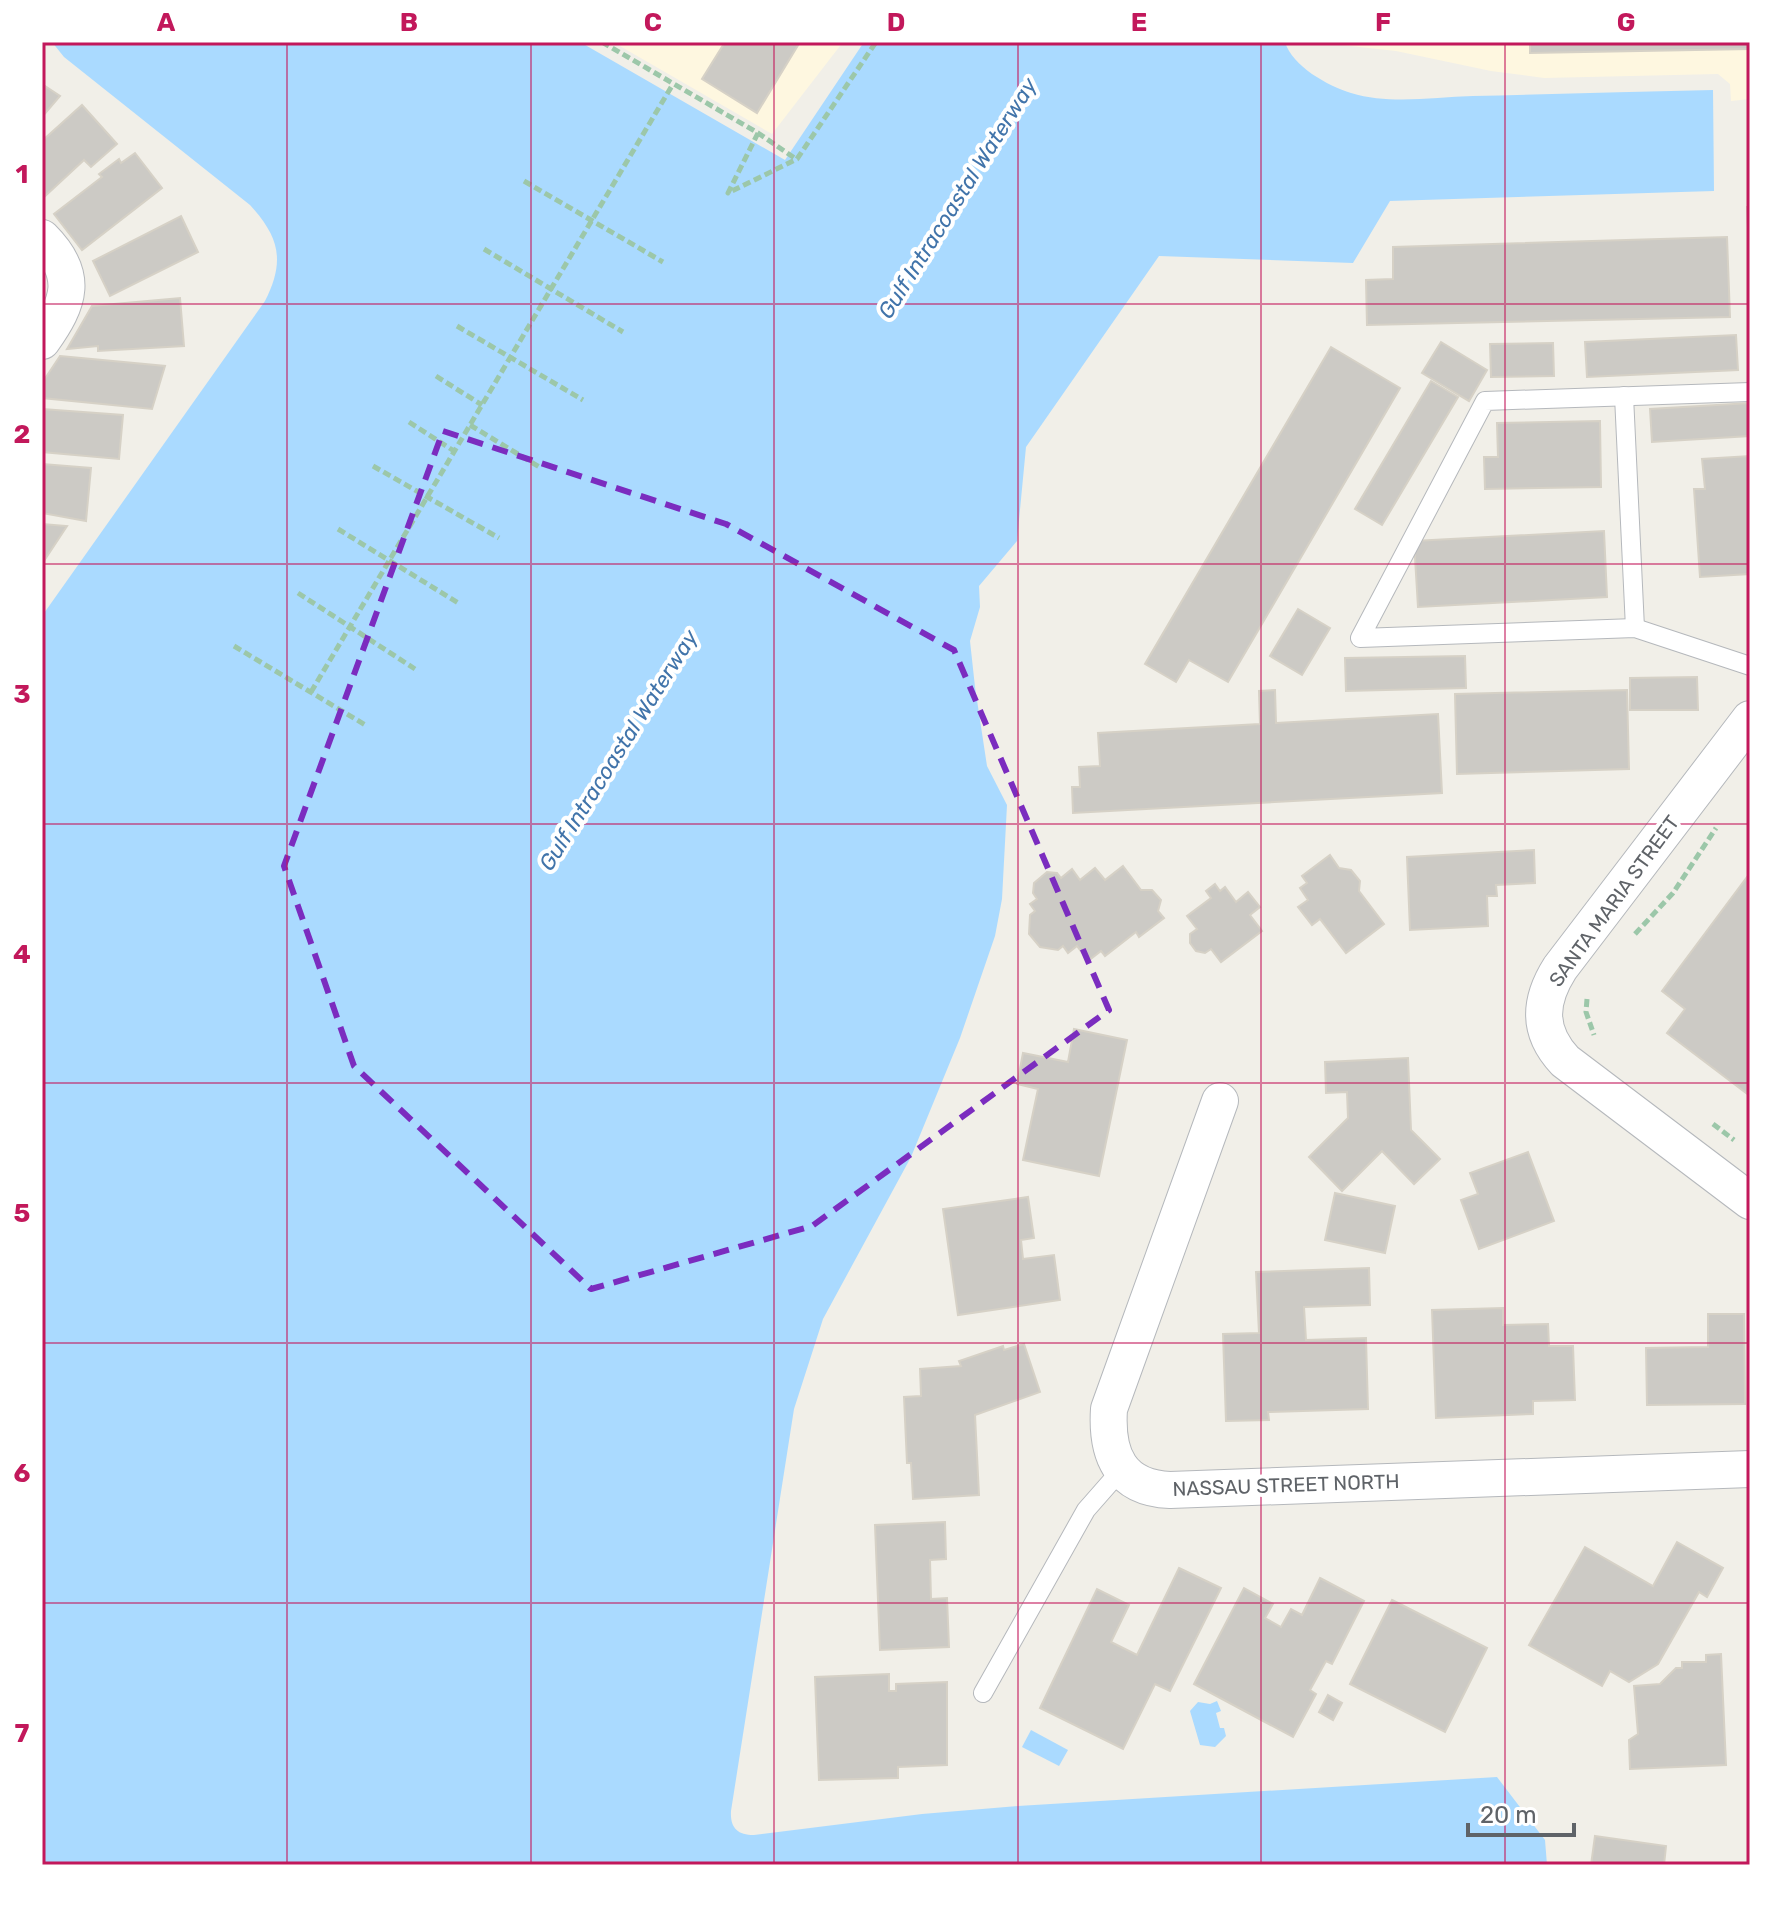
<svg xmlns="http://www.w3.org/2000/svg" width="1792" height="1907" font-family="Rubik,sans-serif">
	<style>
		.commercial { fill: #fef7e0 }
		.water { fill: #aadaff }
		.building { fill: #cccac5; stroke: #d6d1c6; stroke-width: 2 }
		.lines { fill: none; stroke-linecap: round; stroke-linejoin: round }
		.service-casing { stroke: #b5b8bc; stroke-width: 20 }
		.minor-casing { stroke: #b5b8bc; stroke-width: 38 }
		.path { stroke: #9cc7a9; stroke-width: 5; stroke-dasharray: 8 4; stroke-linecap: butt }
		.service { stroke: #fff; stroke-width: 18 }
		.minor { stroke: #fff; stroke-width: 36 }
		.marked { fill: none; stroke: #7b2cbf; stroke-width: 6; stroke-dasharray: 16 10; stroke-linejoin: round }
		.grid { fill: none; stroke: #c2185b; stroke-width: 2; stroke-opacity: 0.55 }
		.labels { text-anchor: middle; stroke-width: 8; stroke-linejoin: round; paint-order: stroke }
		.street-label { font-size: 20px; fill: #5f6368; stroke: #fff }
		.water-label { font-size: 22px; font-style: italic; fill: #4174aa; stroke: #fff }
		.neatline { fill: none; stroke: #c2185b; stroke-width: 3 }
		.grid-label { font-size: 26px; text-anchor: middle; font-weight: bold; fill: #c2185b }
	</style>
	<rect width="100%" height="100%" fill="#f1efe8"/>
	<g class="commercial">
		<path d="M613 42H843L772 134Z"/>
		<path d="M1314 42H1750V99L1731 101 1730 84 1718 74 1544 78 1491 71 1396 51Z"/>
	</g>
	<g class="water">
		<path d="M52 42H580L785 160 864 42H1285C1292 66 1328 86 1351 93 1391 105 1433 97 1473 96 1553 94 1633 92 1713 90L1714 191 1390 201 1353 263 1159 256 1026 447 1017 541 979 586 980 607 970 641 975 687 987 766 1007 805 1002 899 995 936 960 1038 911 1157 823 1319 794 1409 731 1811C730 1827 737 1835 754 1835L922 1814 1018 1806 1497 1777 1545 1840 1547 1865H42V616L265 301C285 261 280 238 250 205L64 57Z"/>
		<path d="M1217 1701 1221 1711 1216 1713 1220 1728H1224L1226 1736 1215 1747 1200 1745 1190 1711 1198 1702 1210 1704Z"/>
		<path d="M1031 1730 1068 1750 1059 1766 1022 1747Z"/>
	</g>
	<g class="building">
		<path d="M725 42H800L757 113 702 79Z"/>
		<path d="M1530 42H1750V49L1530 53Z"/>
		<path d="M42 84 60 96 42 117Z"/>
		<path d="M82 105 117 144 91 167 84 160 42 199V141Z"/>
		<path d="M135 153 162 188 82 250 54 214 102 177 99 174 119 159 121 163Z"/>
		<path d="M1750 206V268L1747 207Z"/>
		<path d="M181 216 198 252 110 296 93 261Z"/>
		<path d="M1727 237 1730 317 1367 325 1366 280 1393 279V247Z"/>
		<path d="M180 298 184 346 98 351V346L67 349 92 306Z"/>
		<path d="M1736 335 1738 370 1587 377 1585 342Z"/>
		<path d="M1441 342 1487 370 1469 401 1422 373Z"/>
		<path d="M1553 343 1554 376 1491 377 1490 344Z"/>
		<path d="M1331 347 1400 388 1228 682 1189 660 1176 682 1145 664Z"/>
		<path d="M60 356 165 366 152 409 42 398V383Z"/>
		<path d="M1431 381 1458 397 1382 525 1355 509Z"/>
		<path d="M1750 403V436L1652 442 1650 409Z"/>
		<path d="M42 409 123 415 119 459 42 452Z"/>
		<path d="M1600 421 1601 487 1485 489 1484 457H1498L1497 423Z"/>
		<path d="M1750 456V574L1700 577 1694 489H1705L1702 459Z"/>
		<path d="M42 464 91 468 86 521 42 513Z"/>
		<path d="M42 524 67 526 42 564Z"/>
		<path d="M1604 531 1607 597 1418 607 1414 541Z"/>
		<path d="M1298 609 1330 628 1302 675 1270 656Z"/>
		<path d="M1465 656 1466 688 1346 691 1345 658Z"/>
		<path d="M1697 677 1698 710H1630V678Z"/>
		<path d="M1275 690 1276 723 1438 714 1442 793 1073 813 1072 787H1080L1079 767 1100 766 1098 733 1260 724 1259 691Z"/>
		<path d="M1627 690 1629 769 1457 774 1455 694Z"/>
		<path d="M1534 850 1535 883 1496 885 1497 896H1487L1488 926 1410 930 1407 857Z"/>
		<path d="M1330 855 1339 868 1351 870 1360 881 1359 891 1384 924 1346 953 1320 919 1312 925 1298 907 1308 900 1300 888 1307 883 1302 876Z"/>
		<path d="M1123 866 1141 890H1152L1161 900 1158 911 1164 918 1139 937 1136 932 1105 956 1101 951 1088 961 1077 946 1068 953 1063 946 1058 950 1040 947 1029 934 1030 915 1035 911 1030 904 1037 899 1033 893 1034 883 1047 872 1057 873 1061 878 1072 869 1080 880 1095 868 1105 880Z"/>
		<path d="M1750 873V1096L1667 1033 1685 1009 1662 991Z"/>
		<path d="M1215 884 1220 891 1225 887 1236 902 1248 892 1260 907 1250 915 1262 931 1221 962 1211 949 1205 953 1196 951 1190 943V934L1197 929 1187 916 1211 898 1206 891Z"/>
		<path d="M1074 1029 1127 1040 1099 1176 1023 1160 1038 1089 1017 1084 1023 1053 1068 1062Z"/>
		<path d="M1408 1058 1411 1130 1440 1159 1414 1184 1382 1151 1342 1191 1309 1157 1348 1118 1347 1092 1326 1093 1325 1062Z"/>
		<path d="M1528 1152 1554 1221 1479 1249 1461 1200 1478 1194 1470 1173Z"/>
		<path d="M1335 1193 1395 1206 1385 1253 1325 1240Z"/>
		<path d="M1028 1197 1034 1238 1021 1240 1023 1259 1054 1255 1060 1300 958 1315 943 1209Z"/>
		<path d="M1369 1268 1370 1305 1304 1307 1306 1340 1366 1338 1368 1409 1268 1412 1269 1420 1226 1421 1223 1334 1259 1333 1256 1272Z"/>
		<path d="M1503 1308V1325L1548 1324 1549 1346H1573L1575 1400 1533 1401V1414L1436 1418 1432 1310Z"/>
		<path d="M1708 1314H1744L1745 1404 1647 1405 1646 1348 1708 1347Z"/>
		<path d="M1024 1344 1040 1392 975 1415 979 1495 913 1499 911 1463H907L904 1397 921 1396 920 1369 961 1366 959 1361 1003 1346 1004 1350Z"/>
		<path d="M945 1522 946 1559 930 1560 931 1599 947 1598 949 1647 880 1650 875 1525Z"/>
		<path d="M1677 1542 1723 1568 1707 1597 1699 1592 1658 1664 1629 1682 1610 1671 1602 1686 1529 1645 1585 1547 1653 1586Z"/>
		<path d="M1179 1568 1221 1588 1170 1691 1155 1684 1123 1749 1040 1708 1097 1589 1129 1605 1111 1642 1137 1655Z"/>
		<path d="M1320 1578 1364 1601 1332 1664 1326 1661 1310 1690 1316 1694 1293 1737 1194 1684 1244 1588 1273 1604 1265 1618 1281 1627 1291 1609 1302 1615Z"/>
		<path d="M1392 1600 1487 1648 1445 1732 1350 1684Z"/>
		<path d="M1721 1654 1726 1765 1630 1769 1629 1740 1638 1734 1634 1686 1660 1684 1676 1668H1682V1662H1706V1655Z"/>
		<path d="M889 1674V1691H896V1684L947 1682V1765L898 1767V1778L819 1780 815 1677Z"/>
		<path d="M1328 1695 1342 1703 1333 1720 1319 1712Z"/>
		<path d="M1595 1836 1666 1846 1664 1865H1591Z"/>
	</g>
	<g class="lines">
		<g class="service-casing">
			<g id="service">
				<path d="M1750 392 1485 401 1360 638 1635 628 1750 666"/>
				<path d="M1624 396 1635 628"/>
				<path d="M983 1693 1086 1510 1122 1469"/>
			</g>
		</g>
		<g class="minor-casing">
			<g id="minor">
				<path d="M42 238C79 275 70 302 42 341"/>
				<path d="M1750 719 1560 968C1539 1001 1537 1031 1565 1061L1750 1201"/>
				<path d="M1220 1101 1109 1409C1106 1455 1120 1488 1170 1490L1750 1469"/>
			</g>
		</g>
		<g class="path">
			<path d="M602 42 758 133 796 159"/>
			<path d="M758 133 728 193 797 159 876 42"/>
			<path d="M524 181 663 262"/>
			<path d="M484 249 623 332"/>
			<path d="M457 326 583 400"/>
			<path d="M436 376 482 405"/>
			<path d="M409 422 454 451"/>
			<path d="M470 425 541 468"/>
			<path d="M373 466 499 538"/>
			<path d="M338 529 460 604"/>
			<path d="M298 593 415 669"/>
			<path d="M234 646 367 726"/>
			<path d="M311 692 673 84"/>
			<path d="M1635 934 1673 893 1716 828"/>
			<path d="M1587 999 1586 1012 1594 1035"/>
			<path d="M1713 1124 1734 1140"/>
		</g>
		<use href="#service" class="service"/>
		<use href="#minor" class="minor"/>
	</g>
	<path class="marked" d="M443 431 726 524 954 650 1109 1010 812 1226 591 1289 354 1066 284 866Z"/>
	<path class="grid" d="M287 42V1865M531 42V1865M774 42V1865M1018 42V1865M1261 42V1865M1505 42V1865M42 304H1750M42 564H1750M42 824H1750M42 1083H1750M42 1343H1750M42 1603H1750"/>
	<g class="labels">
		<g class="street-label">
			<text transform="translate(1614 901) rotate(-54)" y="7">SANTA MARIA STREET</text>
			<text transform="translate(1286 1485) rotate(-2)" y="7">NASSAU STREET NORTH</text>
		</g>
		<g class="water-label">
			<text transform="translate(957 198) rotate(-58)" y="8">Gulf Intracoastal Waterway</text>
			<text transform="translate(618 750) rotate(-58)" y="8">Gulf Intracoastal Waterway</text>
		</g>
	</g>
	<rect width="1792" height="1907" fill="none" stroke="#ffffff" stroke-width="88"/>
	<path d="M1468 1823v12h106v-12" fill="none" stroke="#5f6368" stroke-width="4"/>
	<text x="1480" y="1823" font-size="24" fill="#5f6368" stroke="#ffffff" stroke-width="6" paint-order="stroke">20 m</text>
	<rect x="44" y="44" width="1704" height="1819" class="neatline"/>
	<g class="grid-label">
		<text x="166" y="31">A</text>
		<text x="409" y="31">B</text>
		<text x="653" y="31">C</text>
		<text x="896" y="31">D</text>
		<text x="1139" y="31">E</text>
		<text x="1383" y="31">F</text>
		<text x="1626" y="31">G</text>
		<text x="22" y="183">1</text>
		<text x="22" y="443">2</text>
		<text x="22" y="703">3</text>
		<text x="22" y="963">4</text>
		<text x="22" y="1222">5</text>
		<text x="22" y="1482">6</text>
		<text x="22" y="1742">7</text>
	</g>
</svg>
